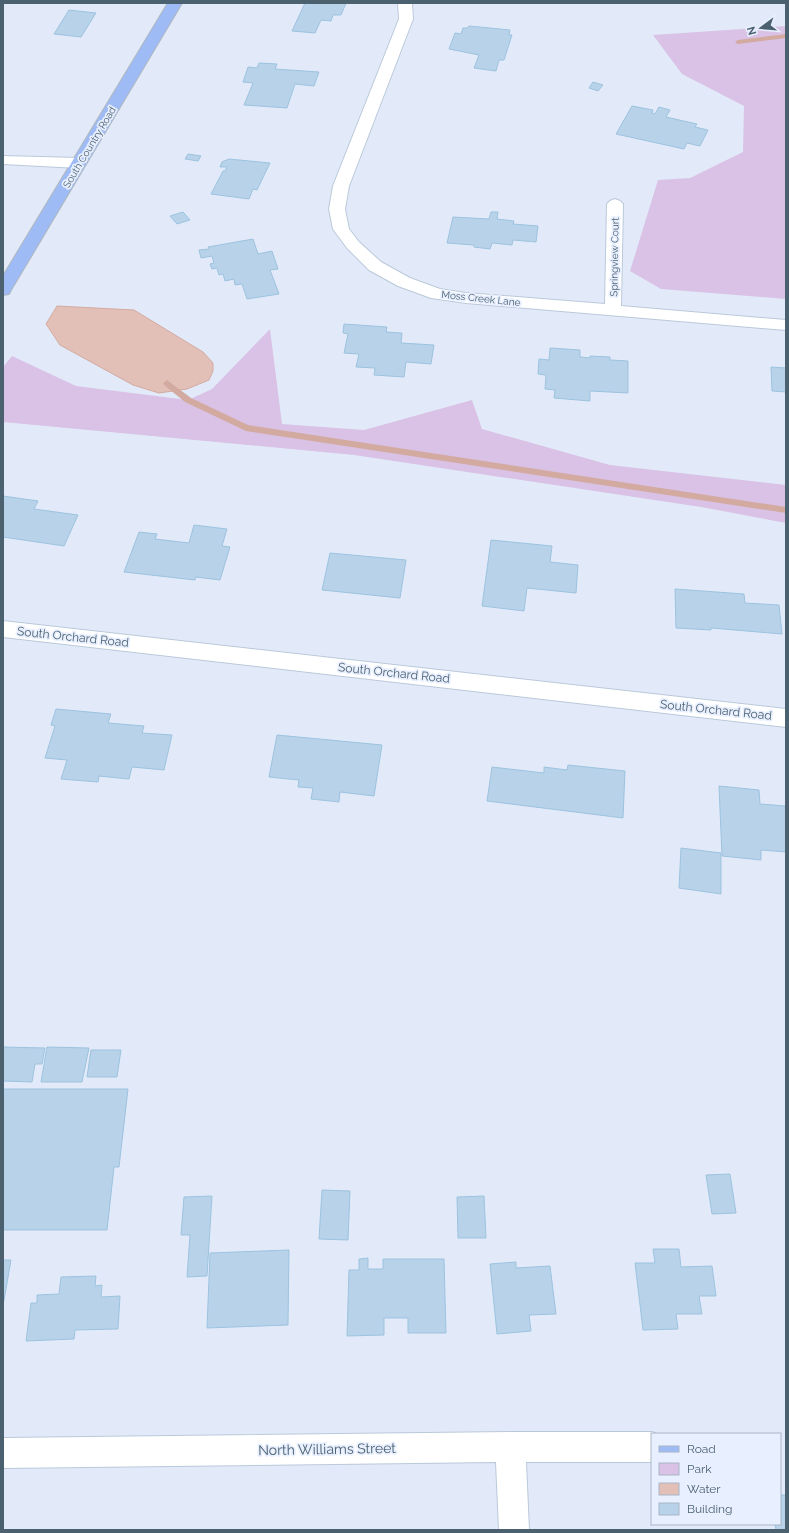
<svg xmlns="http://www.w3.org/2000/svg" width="789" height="1533" font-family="Raleway,sans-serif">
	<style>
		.green { fill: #d9c2e6 }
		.water { fill: #e2c0b8; stroke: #d3aaa0 }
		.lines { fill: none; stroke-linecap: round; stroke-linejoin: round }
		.stream { fill: #d3aaa0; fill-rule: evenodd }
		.building { fill: #b7d2e9; stroke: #9dc3df }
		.minor-casing { stroke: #bac9d9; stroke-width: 2 }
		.major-casing { stroke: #b0b9c0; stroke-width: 2 }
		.minor { fill: #fff; fill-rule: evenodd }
		.major { fill: #9fbbf5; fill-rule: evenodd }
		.labels { text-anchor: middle; stroke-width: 3.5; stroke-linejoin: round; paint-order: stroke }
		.far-street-label { font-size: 10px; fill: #4b6170; stroke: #e8effe }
		.street-label { font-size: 12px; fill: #4b6170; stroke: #e8effe }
		.near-street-label { font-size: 14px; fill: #4b6170; stroke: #e8effe }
	</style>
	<rect width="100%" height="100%" fill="#e2eafa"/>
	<g class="green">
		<path d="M786 26V299L661 289 630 271 658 180 690 178 743 152 744 106 682 74 653 35Z"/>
		<path d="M270 329 282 424 364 430 472 400 482 429 610 465 786 485V523L701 507 354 455 3 422V367L12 356 76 386 188 400 212 389Z"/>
	</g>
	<path class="water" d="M57 306 134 310 203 352 213 363V371L209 380 187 389 159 393 133 385 60 345 46 324Z"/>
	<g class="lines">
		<g class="stream">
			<path d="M786 34V38L738 44 735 42 738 40Z"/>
			<path d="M167 380 191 398 248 425 786 507V513L246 431 185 402 164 385 163 383Z"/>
		</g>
	</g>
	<g class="building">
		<path d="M305 3H346L341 15H333L331 21 321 20 315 33 292 31Z"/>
		<path d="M69 10 96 13 81 37 54 34Z"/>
		<path d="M469 26 510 30 509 35H512L504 60H499L496 71 474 68 479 55 449 49 455 33 461 34 463 28H467Z"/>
		<path d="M259 63 277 64 275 69 319 72 314 86 295 84 287 108 244 105 253 83 243 82 248 67 257 68Z"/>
		<path d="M593 82 603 85 598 91 589 88Z"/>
		<path d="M632 106 653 110 652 113 655 114 659 107 670 110 666 117 697 124 695 127 708 130 700 146 687 143 684 149 616 134Z"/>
		<path d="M188 154 201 156 198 161 185 159Z"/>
		<path d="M229 159 270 163 257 190 253 189 249 199 211 194 223 171H225L227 167H220L222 162Z"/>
		<path d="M183 212 190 220 177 224 170 216Z"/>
		<path d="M491 212H498L497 219 514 221 513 224 538 226 536 242 513 240 512 245 492 243 490 249 474 247V245L447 243 453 217 489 219Z"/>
		<path d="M253 239 258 254 272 251 278 269 270 270 279 294 247 299 242 284 235 285 234 279 225 281 223 274 219 275 217 268 212 269 210 264 214 263 212 256 201 258 199 250 209 249 208 247Z"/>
		<path d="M344 324 387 327 386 332 402 333 401 343 434 345 431 364 406 362 404 377 374 375 375 368 356 367 359 354 344 353 348 334 343 333Z"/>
		<path d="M550 348 580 350V357L590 358V356L610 357V360L628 361V393L590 391V401L554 398 555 390 545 389 546 375 538 374 539 359 549 360Z"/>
		<path d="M771 367 786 368V392L772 391Z"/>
		<path d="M3 496 38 501 34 509 78 515 64 546 3 537Z"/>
		<path d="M194 525 227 529 222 546 230 547 220 580 196 577 195 580 124 572 139 532 157 534 155 539 189 543Z"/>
		<path d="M491 540 552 546 550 562 578 565 576 593 527 588 524 611 482 606Z"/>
		<path d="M330 553 406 560 400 598 322 590Z"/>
		<path d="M675 589 744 594 745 603 779 605 782 634 711 628V630L676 628Z"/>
		<path d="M56 709 111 714 108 723 144 726 142 733 172 735 164 770 132 767 129 779 99 776 98 782 61 779 67 760 45 758 55 726 51 725Z"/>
		<path d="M277 735 382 745 374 796 340 792 339 802 311 799 313 788 298 787 299 780 269 777Z"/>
		<path d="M568 765 625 771 623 818 487 801 492 767 544 773V767L567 770Z"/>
		<path d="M719 786 759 790 760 804 786 806V852L761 850V860L722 856Z"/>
		<path d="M681 848 721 853V894L679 888Z"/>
		<path d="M3 1047 45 1048 42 1064H35L32 1082 3 1081Z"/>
		<path d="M47 1047 89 1048 82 1082H41Z"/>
		<path d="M91 1050H121L117 1077H87Z"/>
		<path d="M3 1089H128L119 1167H114L107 1230H3Z"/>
		<path d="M730 1174 736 1213 712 1214 706 1175Z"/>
		<path d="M322 1190 350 1191 348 1240 319 1239Z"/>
		<path d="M212 1196 207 1276 187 1277 190 1235H181L184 1197Z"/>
		<path d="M484 1196 486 1238H458L457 1197Z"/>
		<path d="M653 1249H679L681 1267 712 1266 716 1296H699L702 1314H676L678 1329 643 1330 635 1263H655Z"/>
		<path d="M289 1250 288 1325 207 1328 210 1253Z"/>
		<path d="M368 1258V1269H383V1259H444L446 1333H408V1318H384V1335L347 1336 349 1270H359V1259Z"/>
		<path d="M3 1260H11L3 1306Z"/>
		<path d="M516 1262V1268L550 1266 556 1314 529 1315 531 1331 497 1334 490 1264Z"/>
		<path d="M96 1276 95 1286 102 1285 101 1297 120 1296 118 1329 75 1330 74 1339 26 1341 31 1303H37V1295L59 1294 61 1277Z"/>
		<path d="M780 1495H786V1530H776L775 1524H780Z"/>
	</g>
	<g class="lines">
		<g class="minor-casing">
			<g id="minor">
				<path d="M398 3H412L413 19 349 186 345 209 349 229 359 242 381 262 410 278 440 289 466 293 605 304 607 204 610 201 615 199 620 201 623 204 621 306 786 320V330L466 303 431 298 398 286 369 270 347 248 333 229 329 209 333 186 399 19Z"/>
				<path d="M3 156 79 158 84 160 87 163 84 166 79 168 3 164Z"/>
				<path d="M3 621 786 709V727L3 637Z"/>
				<path d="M510 1432H652L657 1434H652V1462H526L529 1530H499L496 1462 3 1468V1438Z"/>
			</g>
		</g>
		<g class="major-casing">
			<path id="major" d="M168 3H182L11 290 9 294 3 295V276Z"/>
		</g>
		<use href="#minor" class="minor"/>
		<use href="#major" class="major"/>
	</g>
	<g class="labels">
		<g class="far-street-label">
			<text transform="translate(89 147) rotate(-59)" y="4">South Country Road</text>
			<text transform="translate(614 257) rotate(-89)" y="4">Springview Court</text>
			<text transform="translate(481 298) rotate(6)" y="4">Moss Creek Lane</text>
		</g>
		<g class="street-label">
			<text transform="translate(73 637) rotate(6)" y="4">South Orchard Road</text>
			<text transform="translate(394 673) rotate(6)" y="4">South Orchard Road</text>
			<text transform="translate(716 710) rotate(6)" y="4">South Orchard Road</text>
		</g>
		<g class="near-street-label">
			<text transform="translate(327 1449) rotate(-1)" y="5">North Williams Street</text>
		</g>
	</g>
	<rect width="789" height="1533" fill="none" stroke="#4b6170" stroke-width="8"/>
	<rect x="651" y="1433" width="130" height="92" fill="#e8effe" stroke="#a9b6c5"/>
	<rect x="659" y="1446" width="20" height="6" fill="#9fbbf5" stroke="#a9b6c5"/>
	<text x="687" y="1453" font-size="12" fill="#4b6170">Road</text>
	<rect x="659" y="1463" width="20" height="12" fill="#d9c2e6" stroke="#a9b6c5"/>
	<text x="687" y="1473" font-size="12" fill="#4b6170">Park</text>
	<rect x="659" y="1483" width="20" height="12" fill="#e2c0b8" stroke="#a9b6c5"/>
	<text x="687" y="1493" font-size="12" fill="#4b6170">Water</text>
	<rect x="659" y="1503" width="20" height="12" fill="#b7d2e9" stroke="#a9b6c5"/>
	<text x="687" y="1513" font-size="12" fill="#4b6170">Building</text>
	<g transform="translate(761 28) rotate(254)" stroke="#e8effe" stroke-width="3" paint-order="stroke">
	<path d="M0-3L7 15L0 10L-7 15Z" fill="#4b6170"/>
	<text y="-6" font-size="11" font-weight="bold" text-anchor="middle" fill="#4b6170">N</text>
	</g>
</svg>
